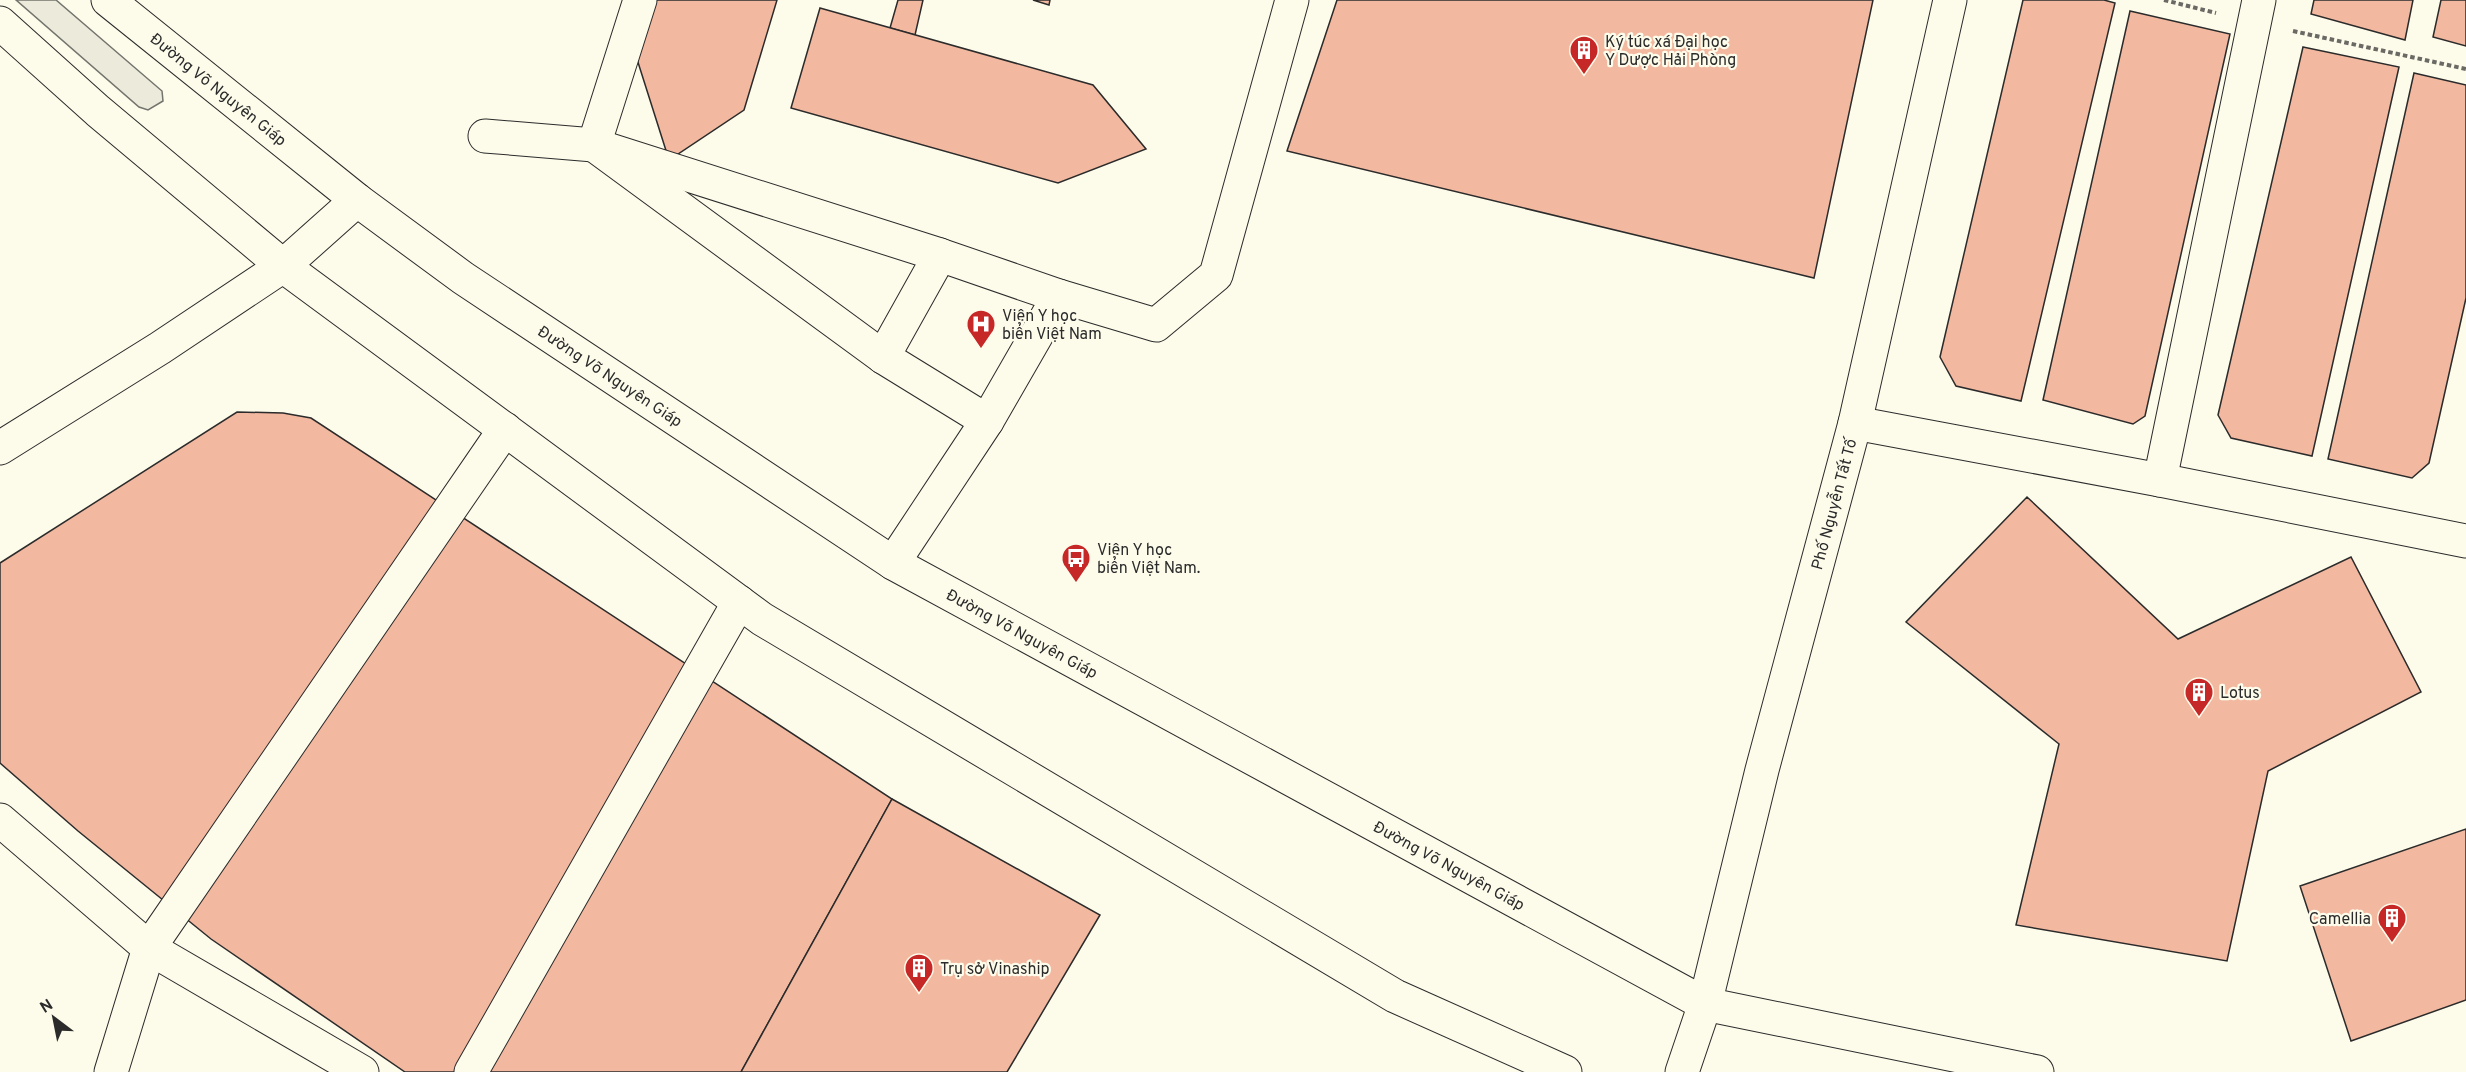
<svg xmlns="http://www.w3.org/2000/svg" width="2466" height="1072" font-family="Overpass,sans-serif">
	<style>
		.green { fill: #ecebdb; stroke: #74746e; stroke-width: 1.5 }
		.building { fill: #f2b8a0; stroke: #2b2b2b; stroke-width: 1.5 }
		.lines { fill: none; stroke-linecap: round; stroke-linejoin: round }
		.minor-casing { stroke: #2b2b2b; stroke-width: 35 }
		.major-casing { stroke: #2b2b2b; stroke-width: 35 }
		.path { stroke: #6a6964; stroke-width: 4; stroke-dasharray: 4.5 3; stroke-linecap: butt }
		.minor { stroke: #fdfbea; stroke-width: 33 }
		.major { stroke: #fdfbea; stroke-width: 33 }
		.labels { text-anchor: middle; stroke-width: 4.5; stroke-linejoin: round; paint-order: stroke }
		.poi-label { font-size: 16px; fill: #2b2b2b; stroke: #fdfbea; text-anchor: start }
		.street-label { font-size: 16px; fill: #2b2b2b; stroke: #fdfbea }
	</style>
	<rect width="100%" height="100%" fill="#fdfbea"/>
	<path class="green" d="M16 0H56L162 91 163 101 148 110 139 107Z"/>
	<g class="building">
		<path d="M653 0H777L744 110 669 160 636 56Z"/>
		<path d="M898 0H923L915 35 890 28Z"/>
		<path d="M1033 0H1050L1049 5Z"/>
		<path d="M1337 0H1873L1814 278 1287 151Z"/>
		<path d="M2023 0H2104L2115 3 2021 401 1956 386 1940 357Z"/>
		<path d="M2314 0H2413L2405 40 2311 14Z"/>
		<path d="M2441 0H2466V46L2433 37Z"/>
		<path d="M820 8 1093 85 1146 149 1058 183 791 108Z"/>
		<path d="M2130 11 2230 34 2145 416 2133 424 2043 400Z"/>
		<path d="M2303 47 2399 67 2312 456 2231 438 2218 415Z"/>
		<path d="M2414 73 2466 85V298L2429 463 2412 478 2328 459Z"/>
		<path d="M237 412 283 413 311 418 892 799 741 1072H405L211 939 78 831 0 763V563Z"/>
		<path d="M2027 497 2178 639 2351 557 2421 692 2268 771 2227 961 2016 925 2059 744 1906 622Z"/>
		<path d="M892 799 1100 915 1007 1072H741Z"/>
		<path d="M2466 829V1000L2351 1041 2300 886Z"/>
	</g>
	<g class="lines">
		<g class="minor-casing">
			<g id="minor">
				<path d="M640 0 594 145 883 357 987 421"/>
				<path d="M485 136 594 145 940 255 1059 296"/>
				<path d="M883 357 940 255"/>
				<path d="M1855 423 2160 480 2466 541"/>
				<path d="M0 448 160 348 283 266 357 200"/>
				<path d="M2160 480 2259 0"/>
				<path d="M893 563 987 421 1059 296 1156 325 1216 275 1292 0"/>
				<path d="M0 820 149 948 362 1072"/>
				<path d="M111 1072 149 948 505 429"/>
				<path d="M471 1072 739 602"/>
				<path id="s1" d="M1682 1072 1705 1004 1762 770 1855 423 1950 0"/>
			</g>
		</g>
		<g class="major-casing">
			<g id="major">
				<path id="s2" d="M108 0 357 200 463 278 893 563 1705 1004 2037 1072"/>
				<path d="M0 23 98 111 283 266 762 619 1395 996 1565 1072"/>
			</g>
		</g>
		<g class="path">
			<path d="M2164 0 2216 13"/>
			<path d="M2293 31 2466 69"/>
		</g>
		<use href="#minor" class="minor"/>
		<use href="#major" class="major"/>
	</g>
	<defs>
		<g id="building-pin" transform="scale(1.5)"><path d="M0 17L-7.5 6A9.5 9.5 0 1 1 7.5 6Z" fill="#c62828" stroke="#fdfbea"/><path d="M-4-6H4V6H1V3H-1V6H-4ZM-2.5-4.3h1.7v1.8h-1.7ZM.8-4.3h1.7v1.8H.8ZM-2.5-1h1.7V.8h-1.7ZM.8-1h1.7V.8H.8Z" fill="#fff"/></g>
		<g id="hospital-pin" transform="scale(1.5)"><path d="M0 17L-7.5 6A9.5 9.5 0 1 1 7.5 6Z" fill="#c62828" stroke="#fdfbea"/><path d="M-5-5h3v3.5h4V-5h3V5h-3V1.5h-4V5h-3Z" fill="#fff"/></g>
		<g id="bus-pin" transform="scale(1.5)"><path d="M0 17L-7.5 6A9.5 9.5 0 1 1 7.5 6Z" fill="#c62828" stroke="#fdfbea"/><path d="M-5-6H5V4H4V6H2V4H-2V6H-4V4H-5ZM-3.5-4V0h7V-4ZM-3.5 1.2v1.5H-2V1.2ZM2 1.2v1.5H3.5V1.2Z" fill="#fff"/></g>
	</defs>
	<g fill-rule="evenodd">
		<use href="#building-pin" x="1584" y="50"/>
		<use href="#hospital-pin" x="981" y="324"/>
		<use href="#bus-pin" x="1076" y="558"/>
		<use href="#building-pin" x="2199" y="692"/>
		<use href="#building-pin" x="2392" y="918"/>
		<use href="#building-pin" x="919" y="968"/>
	</g>
	<g class="labels">
		<g class="poi-label">
			<text x="1605" y="47">Ký túc xá Đại học<tspan x="1605" dy="18">Y Dược Hải Phòng</tspan></text>
			<text x="1002" y="321">Viện Y học<tspan x="1002" dy="18">biển Việt Nam</tspan></text>
			<text x="1097" y="555">Viện Y học<tspan x="1097" dy="18">biển Việt Nam.</tspan></text>
			<text x="2220" y="698">Lotus</text>
			<text x="2371" y="924" text-anchor="end">Camellia</text>
			<text x="940" y="974">Trụ sở Vinaship</text>
		</g>
		<g class="street-label">
			<text dy="6" stroke="none"><textPath href="#s2" startOffset="142">Đường Võ Nguyên Giáp</textPath></text>
			<text dy="6" stroke="none"><textPath href="#s2" startOffset="628">Đường Võ Nguyên Giáp</textPath></text>
			<text dy="6" stroke="none"><textPath href="#s1" startOffset="588">Phố Nguyễn Tất Tố</textPath></text>
			<text dy="6" stroke="none"><textPath href="#s2" startOffset="1114">Đường Võ Nguyên Giáp</textPath></text>
			<text dy="6" stroke="none"><textPath href="#s2" startOffset="1600">Đường Võ Nguyên Giáp</textPath></text>
		</g>
	</g>
	<g transform="translate(54 1018) rotate(328)" stroke="#fdfbea" stroke-width="4.5" paint-order="stroke">
	<path d="M0-4.5L10 22L0 15L-10 22Z" fill="#2b2b2b"/>
	<text y="-9" font-size="16" font-weight="bold" text-anchor="middle" fill="#2b2b2b">N</text>
	</g>
</svg>
